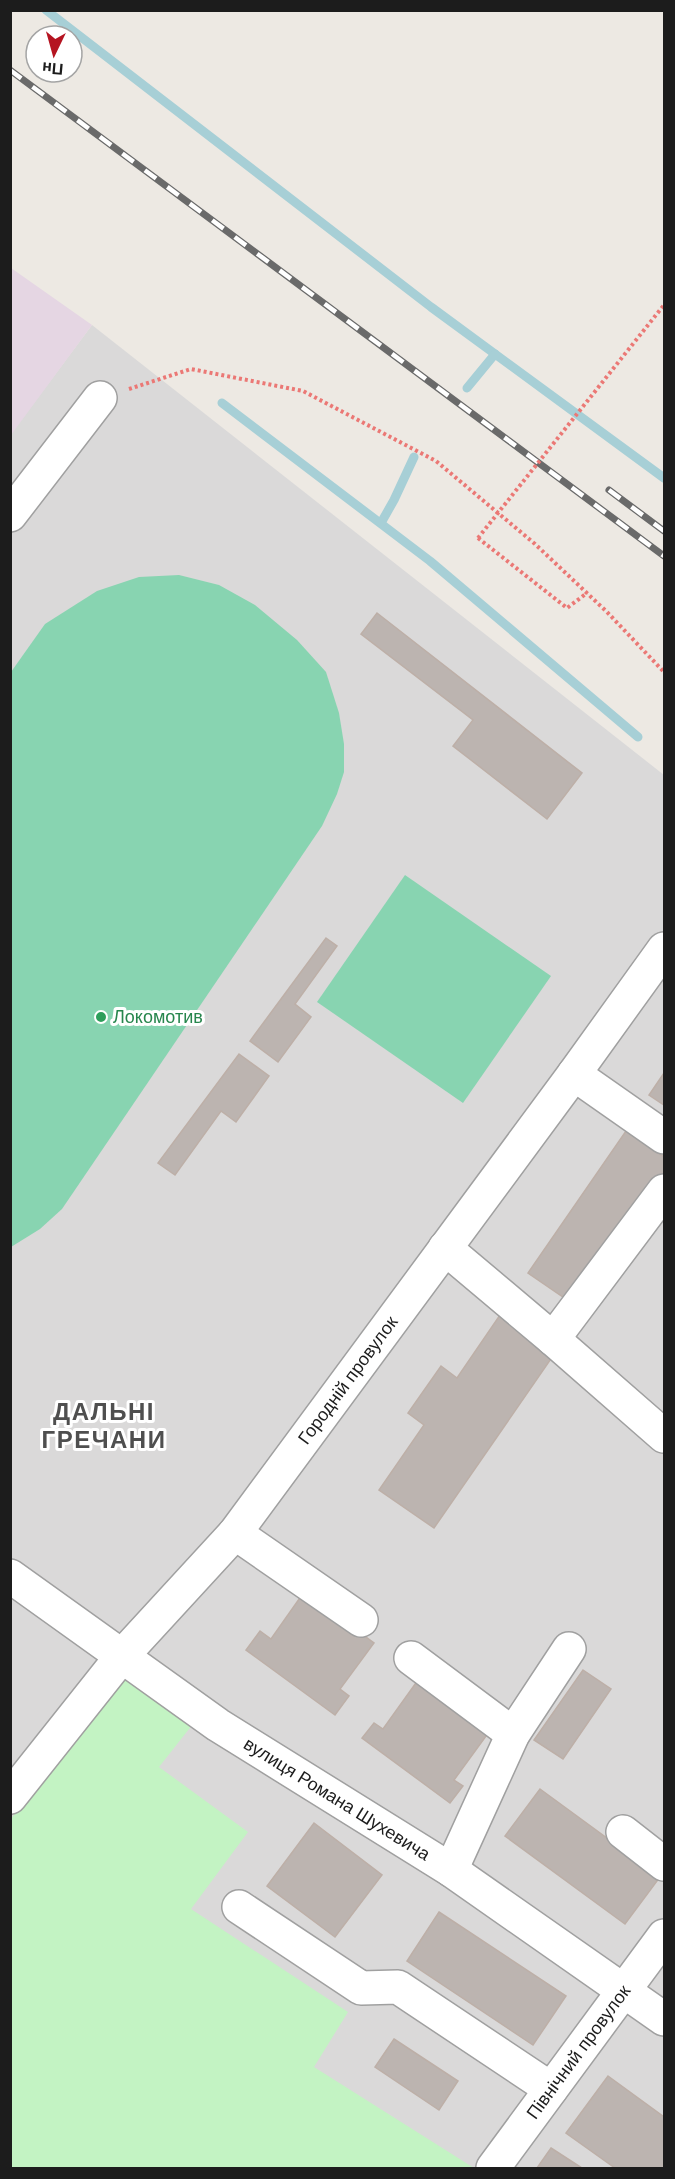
<svg xmlns="http://www.w3.org/2000/svg" width="675" height="2179" font-family="Arial,sans-serif">
	<style>
		.residential { fill: #dad9d9 }
		.industrial { fill: #e5d6e3 }
		.park { fill: #c3f3c3 }
		.pitch { fill: #88d4b1 }
		.lines { fill: none; stroke-linecap: round; stroke-linejoin: round }
		.stream { stroke: #a7cfd6; stroke-width: 9 }
		.building { fill: #bcb4b0; stroke: #bdafa7; stroke-width: 1.5 }
		.minor-casing { stroke: #a0a0a0; stroke-width: 36 }
		.path { stroke: #eb7875; stroke-width: 4; stroke-dasharray: 3 3; stroke-linecap: butt }
		.minor { stroke: #fff; stroke-width: 33 }
		.rail-casing { stroke: #6a6a6a; stroke-width: 7 }
		.rail { stroke: #fff; stroke-width: 4.5; stroke-dasharray: 14; stroke-linecap: butt }
		.path-bridge { stroke: #eb7875; stroke-width: 4; stroke-dasharray: 3 3; stroke-linecap: butt }
		.leisure-dot { fill: #2e9e5b; stroke: #fff; stroke-width: 2 }
		.labels { text-anchor: middle; stroke-width: 6; stroke-linejoin: round; paint-order: stroke }
		.leisure-label { font-size: 18px; fill: #27864d; stroke: #fff; text-anchor: start }
		.street-label { font-size: 18px; fill: #1c1c1c; stroke: #fff }
		.district-label { font-size: 24px; font-weight: bold; letter-spacing: 1.5px; fill: #4f4f4f; stroke: #fff }
	</style>
	<rect width="100%" height="100%" fill="#ede9e3"/>
	<path class="residential" d="M92 325 664 775V2168H11L10 435Z"/>
	<path class="industrial" d="M11 268 92 325 11 435Z"/>
	<path class="park" d="M125 1675 193 1724 159 1767 248 1832 191 1909 348 2012 314 2067 474 2168H11L10 1820Z"/>
	<g class="pitch">
		<path d="M179 575 219 585 255 605 297 640 326 672 339 713 344 744V772L337 794 322 826 62 1209 40 1229 11 1247V672L45 624 97 591 139 577Z"/>
		<path d="M405 875 551 976 463 1103 317 1002Z"/>
	</g>
	<g class="lines">
		<g class="stream">
			<path d="M46 10 431 307 664 478"/>
			<path d="M467 388 495 354"/>
			<path d="M222 403 430 561 638 737"/>
			<path d="M381 523 394 500 414 457"/>
		</g>
	</g>
	<g class="building">
		<path d="M377 613 582 773 547 819 453 746 473 720 361 634Z"/>
		<path d="M326 938 337 946 295 1004 311 1017 278 1062 250 1041Z"/>
		<path d="M239 1054 269 1076 236 1122 221 1111 175 1175 158 1163Z"/>
		<path d="M664 1073V1105L649 1095Z"/>
		<path d="M626 1131 664 1157V1178L576 1306 528 1273Z"/>
		<path d="M500 1315 555 1353 434 1528 379 1490 424 1425 408 1413 441 1366 457 1378Z"/>
		<path d="M304 1592 374 1643 340 1689 349 1696 335 1715 246 1650 260 1631 271 1639Z"/>
		<path d="M583 1670 611 1689 563 1759 534 1740Z"/>
		<path d="M418 1680 489 1732 454 1780 463 1786 450 1803 362 1738 374 1723 383 1729Z"/>
		<path d="M540 1789 660 1877 625 1924 505 1836Z"/>
		<path d="M314 1823 382 1875 335 1937 267 1886Z"/>
		<path d="M439 1912 566 1996 533 2045 407 1961Z"/>
		<path d="M394 2039 458 2081 439 2110 375 2067Z"/>
		<path d="M608 2076 664 2117V2168H615L566 2133Z"/>
		<path d="M551 2148 582 2168H537Z"/>
	</g>
	<g class="lines">
		<g class="minor-casing">
			<g id="minor">
				<path d="M10 515 100 398"/>
				<path d="M574 1074 664 1137"/>
				<path d="M445 1248 553 1339 664 1436"/>
				<path d="M553 1339 664 1191"/>
				<path d="M235 1533 361 1620"/>
				<path id="s1" d="M10 1576 218 1725 451 1870 664 2019"/>
				<path d="M411 1658 513 1734"/>
				<path id="s2" d="M10 1797 122 1656 235 1533 574 1074 664 949"/>
				<path d="M623 1832 664 1864"/>
				<path d="M451 1870 513 1734 569 1649"/>
				<path d="M239 1907 361 1988 398 1987 551 2089"/>
				<path id="s3" d="M493 2168 664 1936"/>
			</g>
		</g>
		<g class="path">
			<path d="M129 389 191 369 303 391 436 461 535 544 607 612 664 672"/>
			<path d="M478 538 567 608 587 593"/>
		</g>
		<use href="#minor" class="minor"/>
		<g class="rail-casing">
			<g id="rail">
				<path d="M10 70 664 556"/>
				<path d="M609 490 664 531"/>
			</g>
		</g>
		<use href="#rail" class="rail"/>
		<path class="path-bridge" d="M478 538 664 305"/>
	</g>
	<circle class="leisure-dot" cx="101" cy="1017" r="6"/>
	<g class="labels">
		<g class="leisure-label">
			<text x="113" y="1023">Локомотив</text>
		</g>
		<g class="street-label">
			<text dy="6" stroke="none"><textPath href="#s2" startOffset="537">Городній провулок</textPath></text>
			<text dy="6" stroke="none"><textPath href="#s1" startOffset="396">вулиця Романа Шухевича</textPath></text>
			<text dy="6" stroke="none"><textPath href="#s3" startOffset="144">Північний провулок</textPath></text>
		</g>
		<g class="district-label">
			<text x="104" y="1420">ДАЛЬНІ<tspan x="104" dy="28">ГРЕЧАНИ</tspan></text>
		</g>
	</g>
	<rect width="675" height="2179" fill="none" stroke="#1c1c1c" stroke-width="24"/>
	<g transform="translate(54 54) rotate(185)"><circle r="28" fill="#ffffff" stroke="#a4a4a4" stroke-width="1.5"/>
	<path d="M0-4.5L10 22L0 15L-10 22Z" fill="#b51421"/>
	<text y="-9" font-size="16" font-weight="bold" text-anchor="middle" fill="#1c1c1c">Пн</text>
	</g>
</svg>
